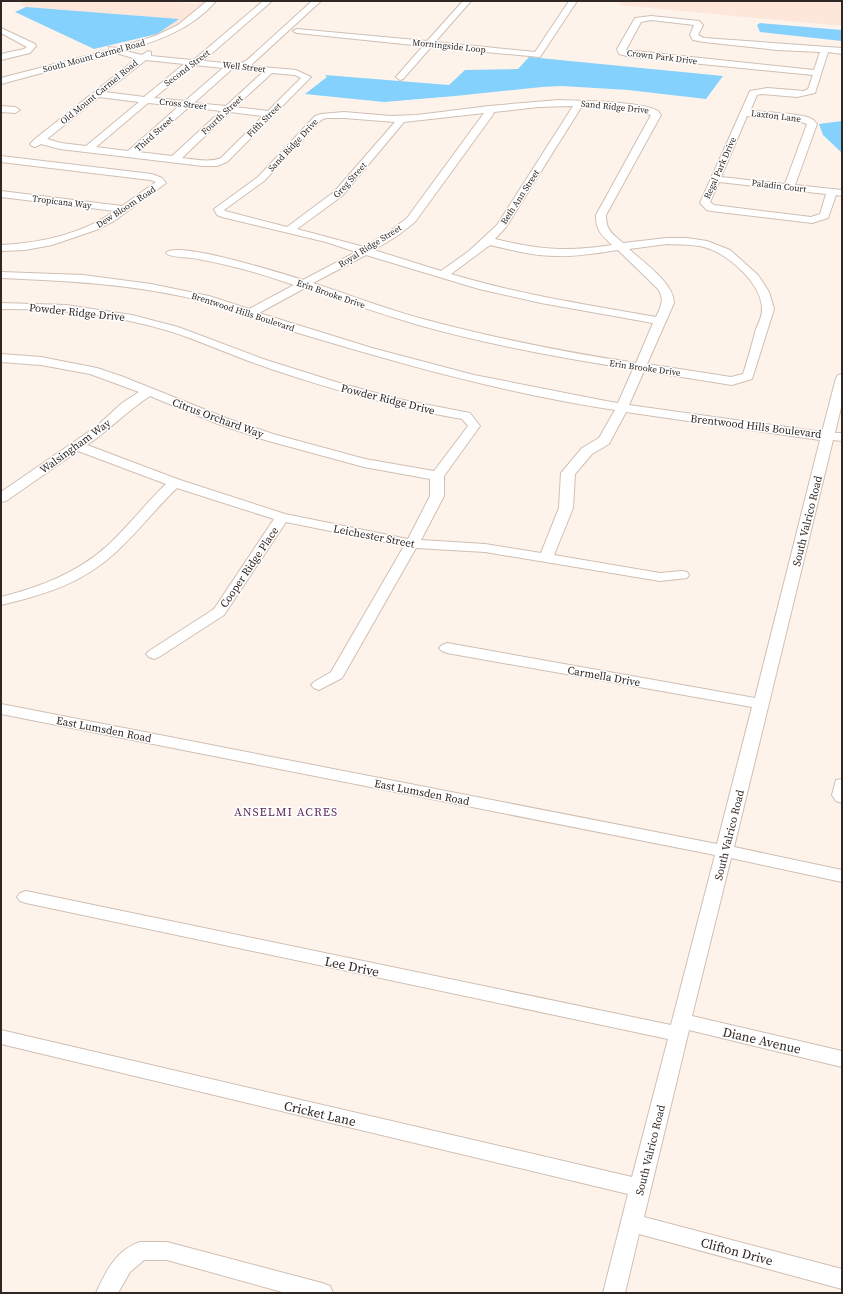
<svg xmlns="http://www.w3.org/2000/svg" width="843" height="1294" font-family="'Source Serif 4',serif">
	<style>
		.commercial { fill: #fde6da }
		.water { fill: #83d1fc }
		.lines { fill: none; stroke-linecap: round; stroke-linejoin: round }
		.minor-casing { stroke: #d0bfb3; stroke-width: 2 }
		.minor { fill: #fff; fill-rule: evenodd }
		.labels { text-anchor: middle; stroke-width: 3; stroke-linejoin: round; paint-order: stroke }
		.far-street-label { font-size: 9px; fill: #2e2723; stroke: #fff }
		.street-label { font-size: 11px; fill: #2e2723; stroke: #fff }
		.neighbourhood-label { font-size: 12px; letter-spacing: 1px; fill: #5c2c5e; stroke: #fff }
		.near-street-label { font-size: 13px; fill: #2e2723; stroke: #fff }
	</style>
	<rect width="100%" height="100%" fill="#fef3eb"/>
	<g class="commercial">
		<path d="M23 1H163L196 4 202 1H209L180 24 157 34 179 19 26 7 20 5Z"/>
		<path d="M621 1H842V26L619 5Z"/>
	</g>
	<g class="water">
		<path d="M26 7 179 19 157 34 94 49 15 12Z"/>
		<path d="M760 23 842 30V41L760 32 757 25Z"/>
		<path d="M529 57 723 76 706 99 628 90 562 86 542 87 455 96 384 102 305 94 327 77 325 75 449 85 465 70 518 69Z"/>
		<path d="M842 121V153L823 135 819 124Z"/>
	</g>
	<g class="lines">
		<g class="minor-casing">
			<g id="minor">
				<path d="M207 1H216C192 29 159 40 125 51L142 55 148 51 151 52V56L192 60 196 58 263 1H272L203 61 238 64 246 61 312 1H321L250 66 296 70 311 77 227 162 217 166H203L60 149 41 144 35 147 32 146 30 144 36 138 136 59 116 53 1 84V78L109 50V47L117 48 155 36 178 25ZM146 60 184 64 144 97 105 92ZM194 65 223 68 185 101 154 98ZM232 69 263 72 226 106 194 103ZM272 73 295 75 301 78 268 111 235 107ZM99 97 139 102 86 146 61 143 47 139ZM148 103 179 106 128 151 96 147ZM189 107 221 111 172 156 138 152ZM230 112 263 116 221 158C209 163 194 159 182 158Z"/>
				<path d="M463 1H471L435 42 535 52 569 1H577L540 57 431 47 403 79 400 80 396 77 423 46 297 33 293 31 297 29 427 41Z"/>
				<path d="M651 16 699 21 703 25 698 35 704 38 842 48V54L828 52 815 93 797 97 761 94 757 95 750 111C763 112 802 113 812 119 814 120 816 123 817 124L795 185 842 190V196L836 195 828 218 812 223 711 211 707 210 700 203 750 91 767 88 804 91 808 89 813 75 631 57 619 54 617 49 635 18ZM651 20 694 25 690 35 693 40 704 42 777 50 820 52 814 70 626 50 641 22ZM747 116 801 122 807 124 785 184 721 177ZM719 182 826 194 820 214 811 217 714 205 710 202Z"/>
				<path d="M1 28 35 44 36 46 30 53 1 60V54L24 49 27 47 1 33Z"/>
				<path d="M559 100C580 101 642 101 658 111L661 115 606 215C606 231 612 233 623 243L667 238H687L707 241 730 250 758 275 769 292 774 309 752 379 732 385 644 371 629 405 822 432 836 378 838 375 842 374V403L835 433H842V441L833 440 734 847 842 870V882L731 858 692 1016 842 1051V1067L689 1030 644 1217 842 1269V1289L639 1234 625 1293H603L628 1194 1 1044V1030L632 1177 668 1039 26 903 20 901 17 897 20 893 26 891 671 1025 715 855 1 714V704L717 844 752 707 447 653 442 651 439 648 442 645 447 643 755 698 820 440 626 412 609 444 592 454 575 474 573 508 554 555 660 573 682 571 687 572 689 575 687 578 660 581 485 552 416 548 342 678 319 690 314 688 311 685 314 682 331 672 404 546 286 522 224 615 159 657 154 659 149 657 146 654 149 651 214 609 274 519 177 488C156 508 138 532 116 552 83 583 44 595 1 605V597C40 587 77 573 107 546 128 527 145 504 166 484L78 451 6 501 1 502V492L97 426 122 403 139 392 90 374 41 365 1 362V354L41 357 97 368 121 376 226 418 273 434 365 459 434 471 468 426 462 419C397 408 334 390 271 369 237 358 204 342 169 331 114 314 58 309 1 309V303L66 305 132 315 178 327 263 359 336 382 398 399 470 413 480 426 444 476V496L421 540 485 544 541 553 559 508 561 473 582 448 599 438 615 410C507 394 402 364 298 333 266 323 234 309 202 301 136 284 68 281 1 278V272L83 275 151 284 209 296 249 309 294 285C263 274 231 265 198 259 191 257 170 258 166 253 176 240 284 274 303 280L356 252 326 242 222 217 217 215 214 209 258 177 315 116 321 114 344 112 391 116 417 115 489 106ZM573 106 497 225 469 251 441 271 374 250 397 236 415 222 492 116 494 112 538 107ZM582 106 640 111 651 115 596 215C596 231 601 234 612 245 567 252 540 250 495 239L506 227ZM484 113 407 218 389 232 364 247 297 229 342 196 404 122ZM326 118H344L395 122 334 192 287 227 225 211 224 210 264 181 321 120ZM667 244C679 245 692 244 704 247 727 253 762 283 762 309 762 316 759 323 756 329 752 344 748 359 743 374L731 377 647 364 674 303C674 283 643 262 629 249ZM490 245C512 250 534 256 556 256 577 257 598 253 618 250L658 289C665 300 661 306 656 317 587 305 518 294 451 274ZM366 255 479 289 541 303 653 323 636 363C564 352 493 338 423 319 386 309 350 295 313 283ZM305 288C341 300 378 313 415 324 486 344 559 358 633 369L618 403 606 401 474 375 372 348 259 313ZM150 396 218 424 265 440 364 467 430 479V496L408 539 285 514 180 480 87 445C109 430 127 411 150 396Z"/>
				<path d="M1 106 15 107 20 110 15 113 1 112Z"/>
				<path d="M1 156 152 174 162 178 166 183 114 221 96 230 52 245 25 250 1 251V245C41 243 82 234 115 211L1 197V191L122 206 156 182 150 180 1 162Z"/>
				<path d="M842 779V803L836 801 832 795 836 780Z"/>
				<path d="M140 1242H167L322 1283 330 1286 333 1293H286L167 1260H144L130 1272 118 1293H96C106 1271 116 1250 140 1242Z"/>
			</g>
		</g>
		<use href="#minor" class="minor"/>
	</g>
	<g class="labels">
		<g class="far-street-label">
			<text transform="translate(449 46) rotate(6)" y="3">Morningside Loop</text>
			<text transform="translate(94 56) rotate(-15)" y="3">South Mount Carmel Road</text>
			<text transform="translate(662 57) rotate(7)" y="3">Crown Park Drive</text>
			<text transform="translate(244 67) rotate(6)" y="3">Well Street</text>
			<text transform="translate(187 68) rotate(-37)" y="3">Second Street</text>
			<text transform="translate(99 92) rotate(-39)" y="3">Old Mount Carmel Road</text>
			<text transform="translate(183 104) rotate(6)" y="3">Cross Street</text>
			<text transform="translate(615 107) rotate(6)" y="3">Sand Ridge Drive</text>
			<text transform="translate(222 115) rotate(-43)" y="3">Fourth Street</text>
			<text transform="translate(776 116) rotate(7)" y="3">Laxton Lane</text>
			<text transform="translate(264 120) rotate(-45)" y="3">Fifth Street</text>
			<text transform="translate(154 134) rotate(-42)" y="3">Third Street</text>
			<text transform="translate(293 145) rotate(-47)" y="3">Sand Ridge Drive</text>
			<text transform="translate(720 168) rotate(-66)" y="3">Regal Park Drive</text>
			<text transform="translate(350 180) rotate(-48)" y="3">Greg Street</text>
			<text transform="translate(779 186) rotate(7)" y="3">Paladin Court</text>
			<text transform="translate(520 197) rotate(-57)" y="3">Beth Ann Street</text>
			<text transform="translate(62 202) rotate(7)" y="3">Tropicana Way</text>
			<text transform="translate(126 207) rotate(-33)" y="3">Dew Bloom Road</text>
			<text transform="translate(370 246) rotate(-32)" y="3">Royal Ridge Street</text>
			<text transform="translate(331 294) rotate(19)" y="3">Erin Brooke Drive</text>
			<text transform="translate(243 312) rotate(18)" y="3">Brentwood Hills Boulevard</text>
			<text transform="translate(645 368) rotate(8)" y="3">Erin Brooke Drive</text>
		</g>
		<g class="street-label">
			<text transform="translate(77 312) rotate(6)" y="4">Powder Ridge Drive</text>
			<text transform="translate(388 399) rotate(14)" y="4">Powder Ridge Drive</text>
			<text transform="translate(218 418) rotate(20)" y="4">Citrus Orchard Way</text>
			<text transform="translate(756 426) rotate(7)" y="4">Brentwood Hills Boulevard</text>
			<text transform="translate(75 446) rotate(-36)" y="4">Walsingham Way</text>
			<text transform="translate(807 521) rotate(-76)" y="4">South Valrico Road</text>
			<text transform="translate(374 536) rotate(11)" y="4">Leichester Street</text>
			<text transform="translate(249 567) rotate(-56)" y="4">Cooper Ridge Place</text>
			<text transform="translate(604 676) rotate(10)" y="4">Carmella Drive</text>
			<text transform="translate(104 729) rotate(11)" y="4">East Lumsden Road</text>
			<text transform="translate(422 792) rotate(11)" y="4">East Lumsden Road</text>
			<text transform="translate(729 835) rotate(-76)" y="4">South Valrico Road</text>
			<text transform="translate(650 1150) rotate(-76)" y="4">South Valrico Road</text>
		</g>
		<g class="neighbourhood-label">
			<text x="286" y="816">ANSELMI ACRES</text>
		</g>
		<g class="near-street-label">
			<text transform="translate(352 966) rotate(12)" y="5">Lee Drive</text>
			<text transform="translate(762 1040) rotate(13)" y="5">Diane Avenue</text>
			<text transform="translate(320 1113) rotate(13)" y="5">Cricket Lane</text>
			<text transform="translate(737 1251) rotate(15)" y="5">Clifton Drive</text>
		</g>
	</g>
	<rect width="843" height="1294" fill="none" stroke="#2e2723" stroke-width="4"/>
</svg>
